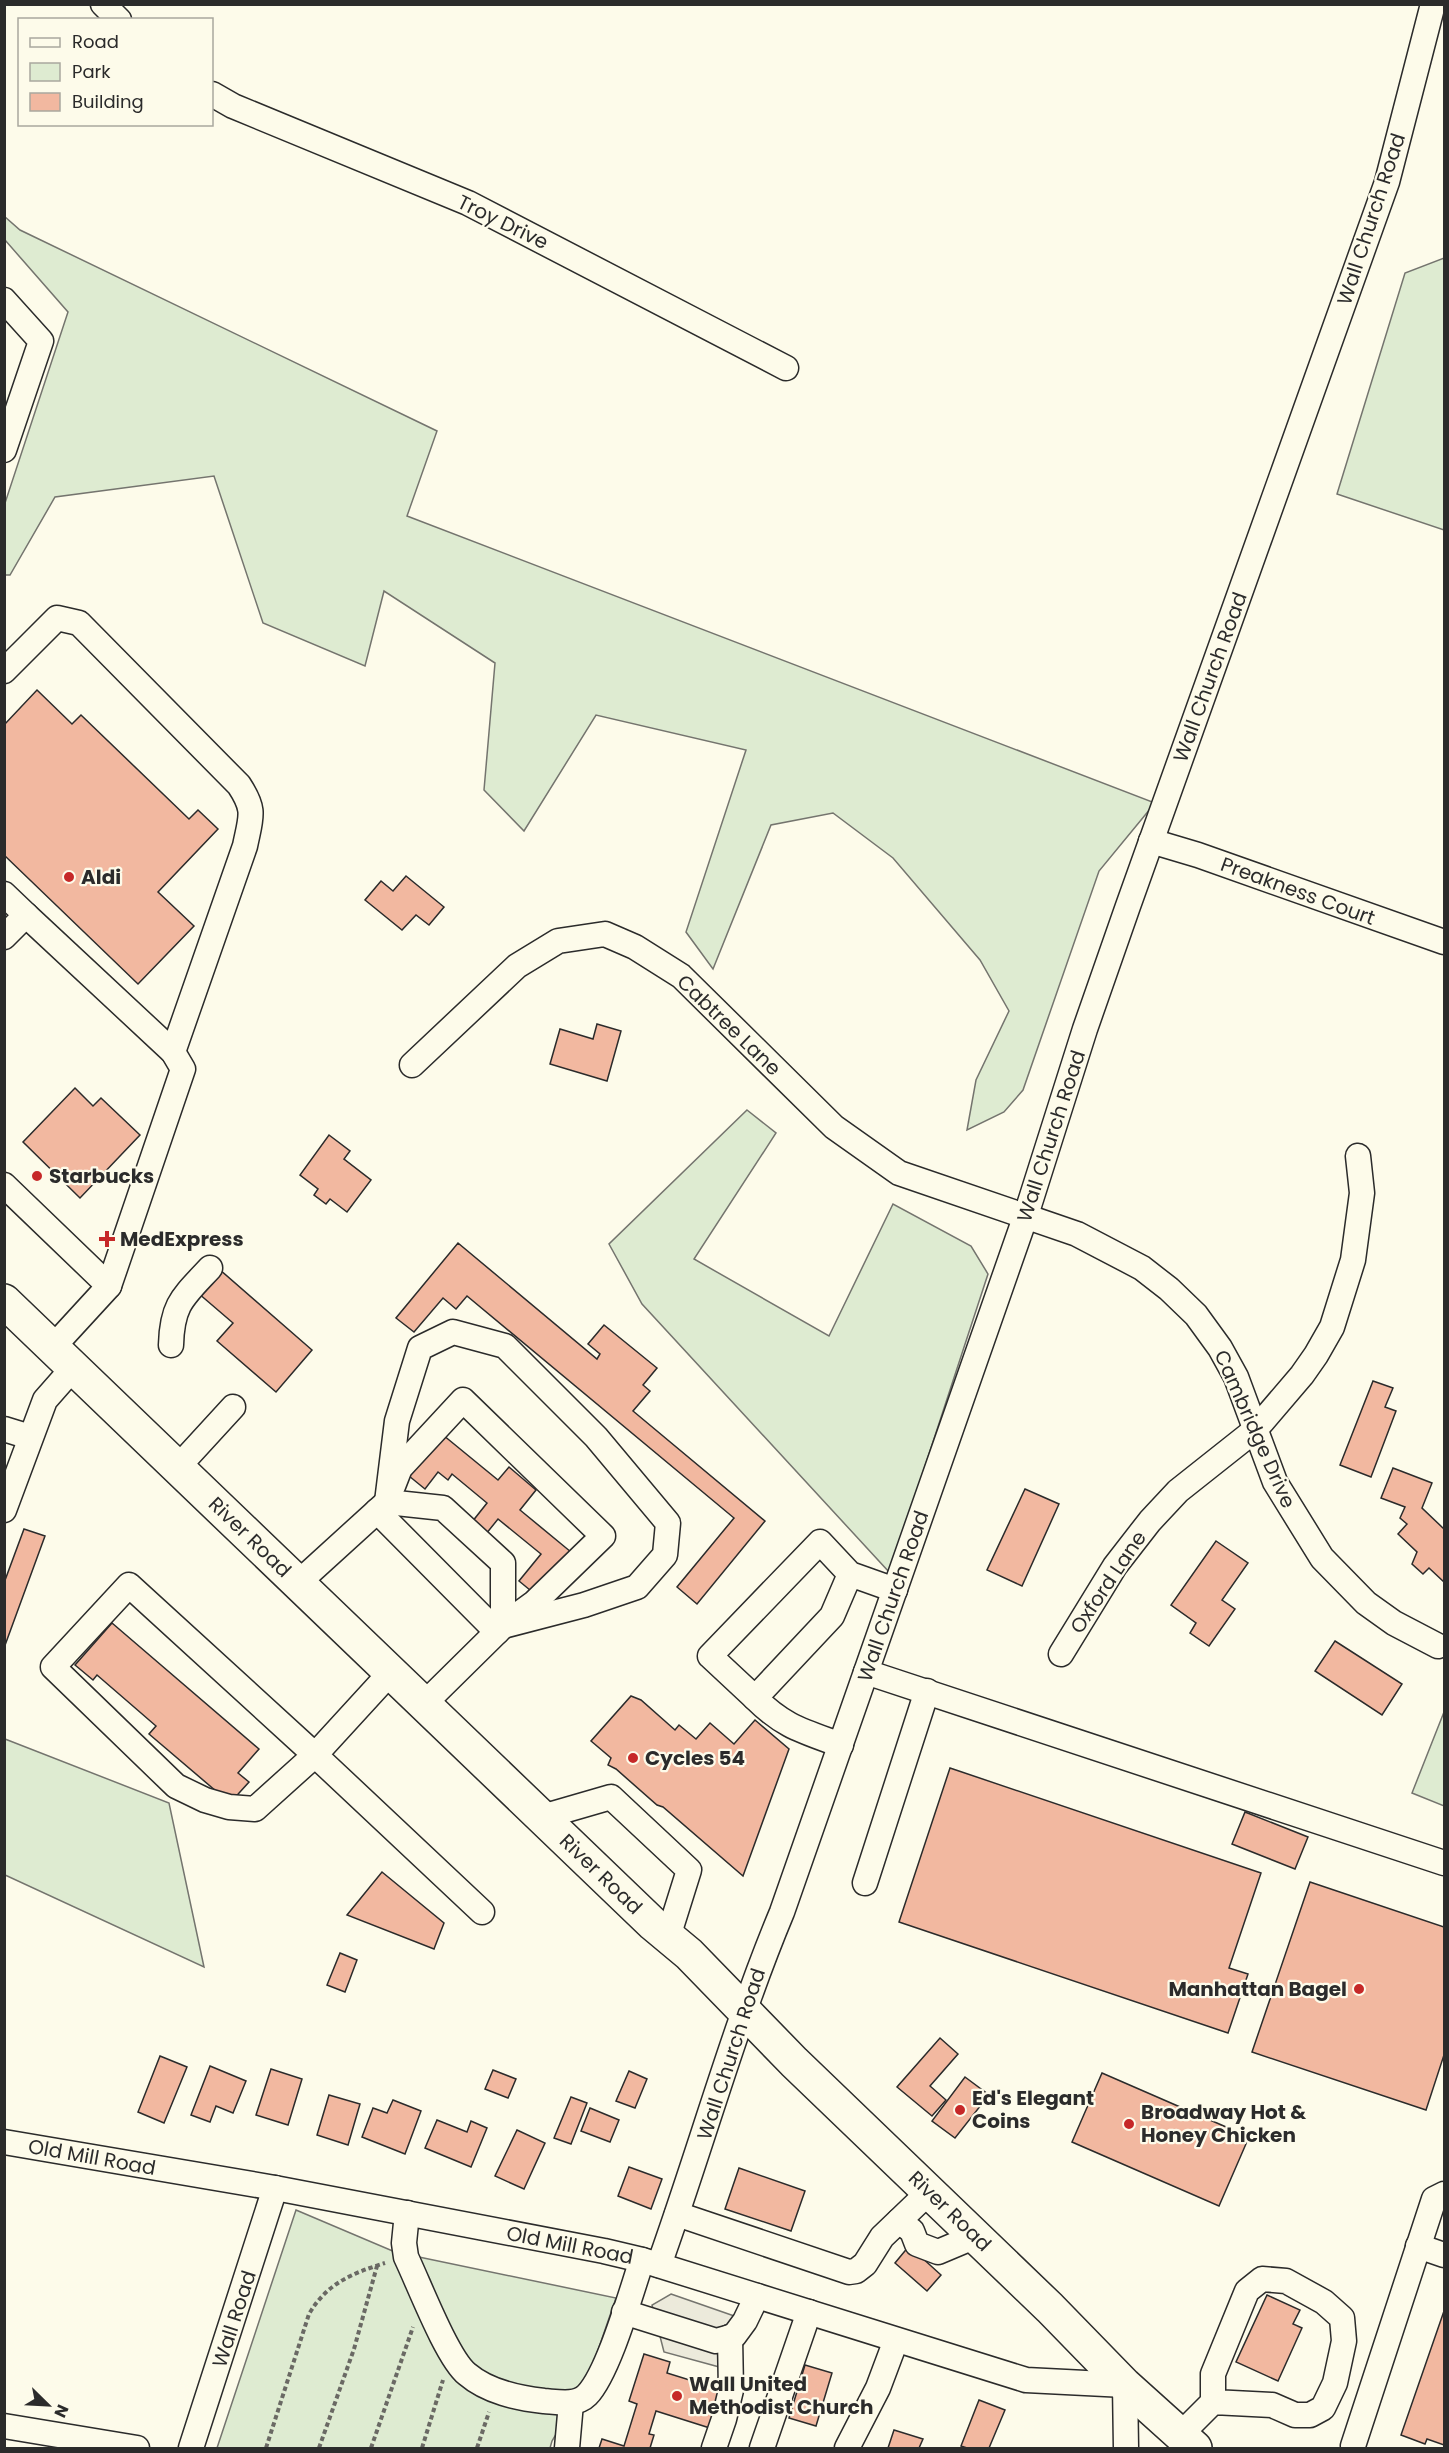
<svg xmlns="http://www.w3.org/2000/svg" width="1449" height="2453" font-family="Poppins,sans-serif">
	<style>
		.green { fill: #deebd1; stroke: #74746e; stroke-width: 1.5 }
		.parking { fill: #eceadb; stroke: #74746e; stroke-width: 1.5 }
		.building { fill: #f2b8a0; stroke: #2b2b2b; stroke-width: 1.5 }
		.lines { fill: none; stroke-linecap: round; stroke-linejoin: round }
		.minor-casing { stroke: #2b2b2b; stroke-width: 27 }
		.highway-casing { stroke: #2b2b2b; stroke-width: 36 }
		.path { stroke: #6a6964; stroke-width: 4; stroke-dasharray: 4.5 3; stroke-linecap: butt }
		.minor { stroke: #fdfbea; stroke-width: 24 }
		.highway { stroke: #fdfbea; stroke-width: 33 }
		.poi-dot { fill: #c62828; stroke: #fdfbea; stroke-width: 2 }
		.labels { text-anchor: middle; stroke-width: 4.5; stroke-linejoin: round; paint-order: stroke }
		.street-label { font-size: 20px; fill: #2b2b2b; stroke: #fdfbea }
		.poi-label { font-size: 20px; font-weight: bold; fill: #2b2b2b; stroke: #fdfbea; text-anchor: start }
	</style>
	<rect width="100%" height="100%" fill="#fdfbea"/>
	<g class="green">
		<path d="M4 216 20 230 437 431 407 516 1155 803 1099 871 1023 1090 1004 1112 967 1130 976 1080 1009 1011 980 960 893 858 833 813 771 825 713 969 686 932 746 750 596 715 524 831 484 790 495 663 384 591 365 666 263 623 214 476 55 497 10 575H5V503L68 312 5 240Z"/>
		<path d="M1444 258V530L1337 494 1405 273Z"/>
		<path d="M747 1110 776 1133 694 1259 829 1336 893 1204 971 1246 988 1274 890 1573 642 1304 609 1244Z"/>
		<path d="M1444 1712V1806L1412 1793Z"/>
		<path d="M5 1739 169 1803 204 1967 5 1875Z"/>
		<path d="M296 2210 395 2252 616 2298 587 2382 552 2441 550 2448H217Z"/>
	</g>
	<path class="parking" d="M671 2294 740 2318 723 2368 664 2352 652 2305Z"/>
	<g class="building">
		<path d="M37 690 72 724 81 715 189 819 198 810 218 829 158 892 194 926 138 984 4 855V725Z"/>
		<path d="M406 876 444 907 429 925 416 915 402 930 365 900 381 881 393 891Z"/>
		<path d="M597 1024 621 1031 607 1081 550 1064 560 1029 593 1039Z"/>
		<path d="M75 1088 93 1106 101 1098 140 1135 80 1198 23 1142Z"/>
		<path d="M329 1135 350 1151 344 1159 371 1180 347 1212 330 1199 326 1204 314 1195 318 1189 300 1175Z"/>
		<path d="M458 1243 597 1359 600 1354 588 1344 604 1325 657 1368 643 1385 650 1391 633 1411 765 1521 697 1604 677 1587 734 1518 467 1296 456 1309 443 1298 414 1332 396 1318Z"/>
		<path d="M219 1269 312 1350 276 1392 217 1341 233 1323 198 1293Z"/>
		<path d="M1373 1381 1393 1388 1385 1407 1396 1411 1371 1477 1340 1465Z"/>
		<path d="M443 1435 498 1480 509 1467 536 1490 520 1510 571 1552 536 1595 519 1581 541 1554 498 1519 486 1534 472 1522 487 1503 452 1474 448 1480 438 1472 425 1489 409 1476Z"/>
		<path d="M1393 1468 1432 1483 1422 1508 1444 1529V1582L1429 1568 1423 1574 1412 1564 1417 1552 1398 1534 1407 1524 1400 1518 1405 1507 1381 1498Z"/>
		<path d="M1025 1489 1059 1504 1022 1586 987 1570Z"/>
		<path d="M24 1529 45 1536 4 1648V1583Z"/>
		<path d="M1216 1541 1248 1563 1222 1600 1235 1609 1209 1646 1190 1633 1196 1623 1171 1605Z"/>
		<path d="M112 1623 259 1749 238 1773 249 1782 230 1803 149 1734 156 1726 97 1675 93 1680 75 1665Z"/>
		<path d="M1335 1641 1402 1684 1382 1715 1315 1671Z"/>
		<path d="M631 1696 641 1700 675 1730 679 1725 696 1739 710 1723 734 1744 755 1720 789 1749 743 1876 663 1807 657 1805 616 1769 608 1765 611 1758 591 1741Z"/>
		<path d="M950 1768 1261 1873 1229 1968 1248 1974 1228 2033 899 1922Z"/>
		<path d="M1245 1812 1308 1837 1295 1869 1232 1844Z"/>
		<path d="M382 1872 444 1923 434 1949 347 1915Z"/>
		<path d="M1310 1882 1444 1927V2055L1426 2110 1252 2052Z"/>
		<path d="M340 1953 357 1960 345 1992 327 1985Z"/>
		<path d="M940 2038 958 2054 930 2086 946 2100 932 2116 897 2087Z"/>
		<path d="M160 2056 187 2067 164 2123 138 2112Z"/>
		<path d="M210 2066 246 2081 233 2113 216 2106 210 2122 191 2115Z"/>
		<path d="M271 2069 302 2079 288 2125 256 2115Z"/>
		<path d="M493 2070 516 2079 508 2098 485 2089Z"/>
		<path d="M629 2071 647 2079 635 2108 616 2101Z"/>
		<path d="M1102 2073 1249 2137 1219 2206 1072 2142Z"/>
		<path d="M965 2077 989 2095 955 2138 932 2121Z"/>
		<path d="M329 2095 360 2104 348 2145 317 2135Z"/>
		<path d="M571 2097 587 2103 571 2144 554 2138Z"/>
		<path d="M393 2100 421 2111 405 2154 362 2137 373 2108 387 2113Z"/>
		<path d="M590 2108 619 2120 610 2142 581 2131Z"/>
		<path d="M437 2120 467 2132 471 2121 487 2128 471 2167 425 2148Z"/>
		<path d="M517 2130 545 2143 524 2189 495 2176Z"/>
		<path d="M629 2167 662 2179 651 2209 618 2196Z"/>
		<path d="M739 2168 805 2191 791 2231 725 2209Z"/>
		<path d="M909 2246 941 2275 927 2291 895 2263Z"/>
		<path d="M1267 2295 1300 2310 1293 2324 1302 2328 1278 2381 1236 2362Z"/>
		<path d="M1444 2311V2445L1427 2439 1425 2444 1401 2435Z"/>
		<path d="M644 2354 670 2362 667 2373 725 2391 713 2429 656 2411 649 2434 654 2435 650 2448H599L602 2439 624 2446 637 2404 629 2401Z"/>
		<path d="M805 2365 832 2373 816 2426 789 2418Z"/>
		<path d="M979 2400 1005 2410 989 2448H967L961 2446Z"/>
		<path d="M894 2430 923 2439 919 2448H888Z"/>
	</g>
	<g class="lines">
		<g class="minor-casing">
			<g id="minor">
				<path d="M103 4 119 20"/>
				<path d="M212 94 233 106 468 203 786 368"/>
				<path d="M4 300 41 341 4 450"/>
				<path d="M4 671 57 618 79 623 239 785C256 811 251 816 245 846L173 1052"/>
				<path d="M1151 841 1198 855 1444 942"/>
				<path d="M4 894 26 915"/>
				<path d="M4 937 26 915 173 1052 183 1069 109 1286 53 1347"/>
				<path d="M412 1065 517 966 558 941 605 934 635 947 681 976 834 1127 899 1173 1077 1234 1142 1268 1169 1289 1196 1315 1220 1348 1236 1377 1275 1482 1322 1558 1366 1603 1394 1623 1438 1646"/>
				<path d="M4 1185 109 1286"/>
				<path d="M171 1345C172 1304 183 1297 210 1268"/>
				<path d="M4 1429 30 1437"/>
				<path d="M178 1467 233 1407"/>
				<path d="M393 1486 400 1468 463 1400 603 1536 534 1603 512 1619"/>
				<path d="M387 1502 397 1421 420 1348 453 1332 505 1346 596 1437 668 1523 665 1555 637 1587 584 1605 503 1626"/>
				<path d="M4 1510 45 1400 74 1367"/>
				<path d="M377 1511 497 1632"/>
				<path d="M850 1574 820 1542 710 1656 755 1698 832 1616 850 1574 895 1590"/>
				<path d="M298 1583 387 1502 443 1508 503 1563V1626L424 1704"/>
				<path d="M1061 1654 1115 1566 1150 1521 1178 1491 1255 1430 1302 1375 1316 1355 1332 1327 1353 1260 1362 1193 1358 1156"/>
				<path d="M391 1672 315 1755 129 1585 53 1667 176 1786 205 1800 229 1807 255 1809 315 1755 482 1912"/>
				<path d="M866 1672 1444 1863"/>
				<path d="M755 1698C784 1727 803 1731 841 1745"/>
				<path d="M542 1817 611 1797 689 1870 668 1937"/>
				<path d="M865 1883 927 1691"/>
				<path d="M4 2142 275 2188 604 2251 642 2260 1026 2380 1125 2385 1126 2448"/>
				<path d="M407 2213 404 2243 406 2257C419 2284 447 2358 467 2374 488 2392 517 2398 544 2401 558 2402 576 2406 587 2395 609 2372 631 2292 642 2260"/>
				<path d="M677 2214 849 2272 856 2271 865 2264 882 2237 930 2191"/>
				<path d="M899 2221 912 2231 917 2244 938 2252 976 2236"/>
				<path d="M1418 2246 1444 2255"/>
				<path d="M659 2265C701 2148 734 2027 782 1912L1026 1215 1085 1029 1128 906 1387 182 1433 4"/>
				<path d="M624 2312 716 2341 734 2336 745 2321 757 2296"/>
				<path d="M4 2426 137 2448"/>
				<path d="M1180 2435 1213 2402V2374L1247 2291 1262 2279 1286 2281 1324 2302 1342 2318 1344 2341 1335 2383 1323 2408 1310 2415H1295L1272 2405 1213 2402"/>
				<path d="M1353 2446 1434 2199 1444 2194"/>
				<path d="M191 2448 275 2188"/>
				<path d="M567 2448 571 2403"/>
				<path d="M714 2448 724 2419 731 2390 730 2337"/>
				<path d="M762 2448 809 2312"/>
				<path d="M847 2448 878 2388 896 2340"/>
			</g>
		</g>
		<g class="highway-casing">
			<path id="highway" d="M4 1301 653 1924 689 1954 794 2062 1050 2308 1125 2385 1195 2448"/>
		</g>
		<g class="path">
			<path d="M266 2448 309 2314C327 2283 353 2273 385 2263"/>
			<path d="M319 2448 354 2349 377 2266"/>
			<path d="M371 2448 413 2327"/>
			<path d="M422 2448 443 2380"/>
			<path d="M477 2448 489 2412"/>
		</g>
		<use href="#minor" class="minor"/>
		<use href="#highway" class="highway"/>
	</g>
	<g class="poi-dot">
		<circle cx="69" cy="877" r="6"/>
		<circle cx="37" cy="1176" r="6"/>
		<path d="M104 1230h6v6h6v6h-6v6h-6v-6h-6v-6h6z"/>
		<circle cx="633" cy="1758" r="6"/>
		<circle cx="1359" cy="1989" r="6"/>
		<circle cx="960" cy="2110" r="6"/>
		<circle cx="1129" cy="2124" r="6"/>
		<circle cx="677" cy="2396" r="6"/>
	</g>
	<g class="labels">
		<g class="street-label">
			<text transform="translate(1371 219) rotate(-72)" y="7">Wall Church Road</text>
			<text transform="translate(503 222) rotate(26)" y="7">Troy Drive</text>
			<text transform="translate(1210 677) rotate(-70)" y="7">Wall Church Road</text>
			<text transform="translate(1298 891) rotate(20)" y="7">Preakness Court</text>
			<text transform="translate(729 1025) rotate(44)" y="7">Cabtree Lane</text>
			<text transform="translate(1051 1136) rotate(-72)" y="7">Wall Church Road</text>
			<text transform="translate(1255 1429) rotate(66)" y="7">Cambridge Drive</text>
			<text transform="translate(250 1537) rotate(44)" y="7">River Road</text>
			<text transform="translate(1108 1582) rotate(-56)" y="7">Oxford Lane</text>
			<text transform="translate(893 1596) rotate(-71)" y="7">Wall Church Road</text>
			<text transform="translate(601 1874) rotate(44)" y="7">River Road</text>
			<text transform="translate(731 2054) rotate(-72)" y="7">Wall Church Road</text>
			<text transform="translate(92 2157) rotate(10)" y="7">Old Mill Road</text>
			<text transform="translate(950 2211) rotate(44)" y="7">River Road</text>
			<text transform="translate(570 2245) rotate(11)" y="7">Old Mill Road</text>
			<text transform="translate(234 2319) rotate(-72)" y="7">Wall Road</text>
		</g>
		<g class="poi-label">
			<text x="81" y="884">Aldi</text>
			<text x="49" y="1183">Starbucks</text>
			<text x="120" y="1246">MedExpress</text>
			<text x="645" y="1765">Cycles 54</text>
			<text x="1347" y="1996" text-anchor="end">Manhattan Bagel</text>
			<text x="972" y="2105">Ed's Elegant<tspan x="972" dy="23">Coins</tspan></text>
			<text x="1141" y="2119">Broadway Hot &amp;<tspan x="1141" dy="23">Honey Chicken</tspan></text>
			<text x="689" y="2391">Wall United<tspan x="689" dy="23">Methodist Church</tspan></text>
		</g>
	</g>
	<rect width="1449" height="2453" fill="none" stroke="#2b2b2b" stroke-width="12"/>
	<rect x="18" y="18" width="195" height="108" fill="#fdfbea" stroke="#a9a89e" stroke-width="1.5"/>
	<rect x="30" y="38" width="30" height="9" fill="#fdfbea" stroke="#a9a89e" stroke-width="1.5"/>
	<text x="72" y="48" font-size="18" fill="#2b2b2b">Road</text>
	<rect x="30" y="63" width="30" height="18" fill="#deebd1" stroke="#a9a89e" stroke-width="1.5"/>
	<text x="72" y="78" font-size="18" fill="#2b2b2b">Park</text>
	<rect x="30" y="93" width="30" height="18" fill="#f2b8a0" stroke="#a9a89e" stroke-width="1.5"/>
	<text x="72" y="108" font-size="18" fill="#2b2b2b">Building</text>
	<g transform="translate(48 2405) rotate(114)" stroke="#fdfbea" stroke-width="4.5" paint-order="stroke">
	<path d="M0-4.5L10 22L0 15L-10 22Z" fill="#2b2b2b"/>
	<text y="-9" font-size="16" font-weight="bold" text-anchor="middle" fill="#2b2b2b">N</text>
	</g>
</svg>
